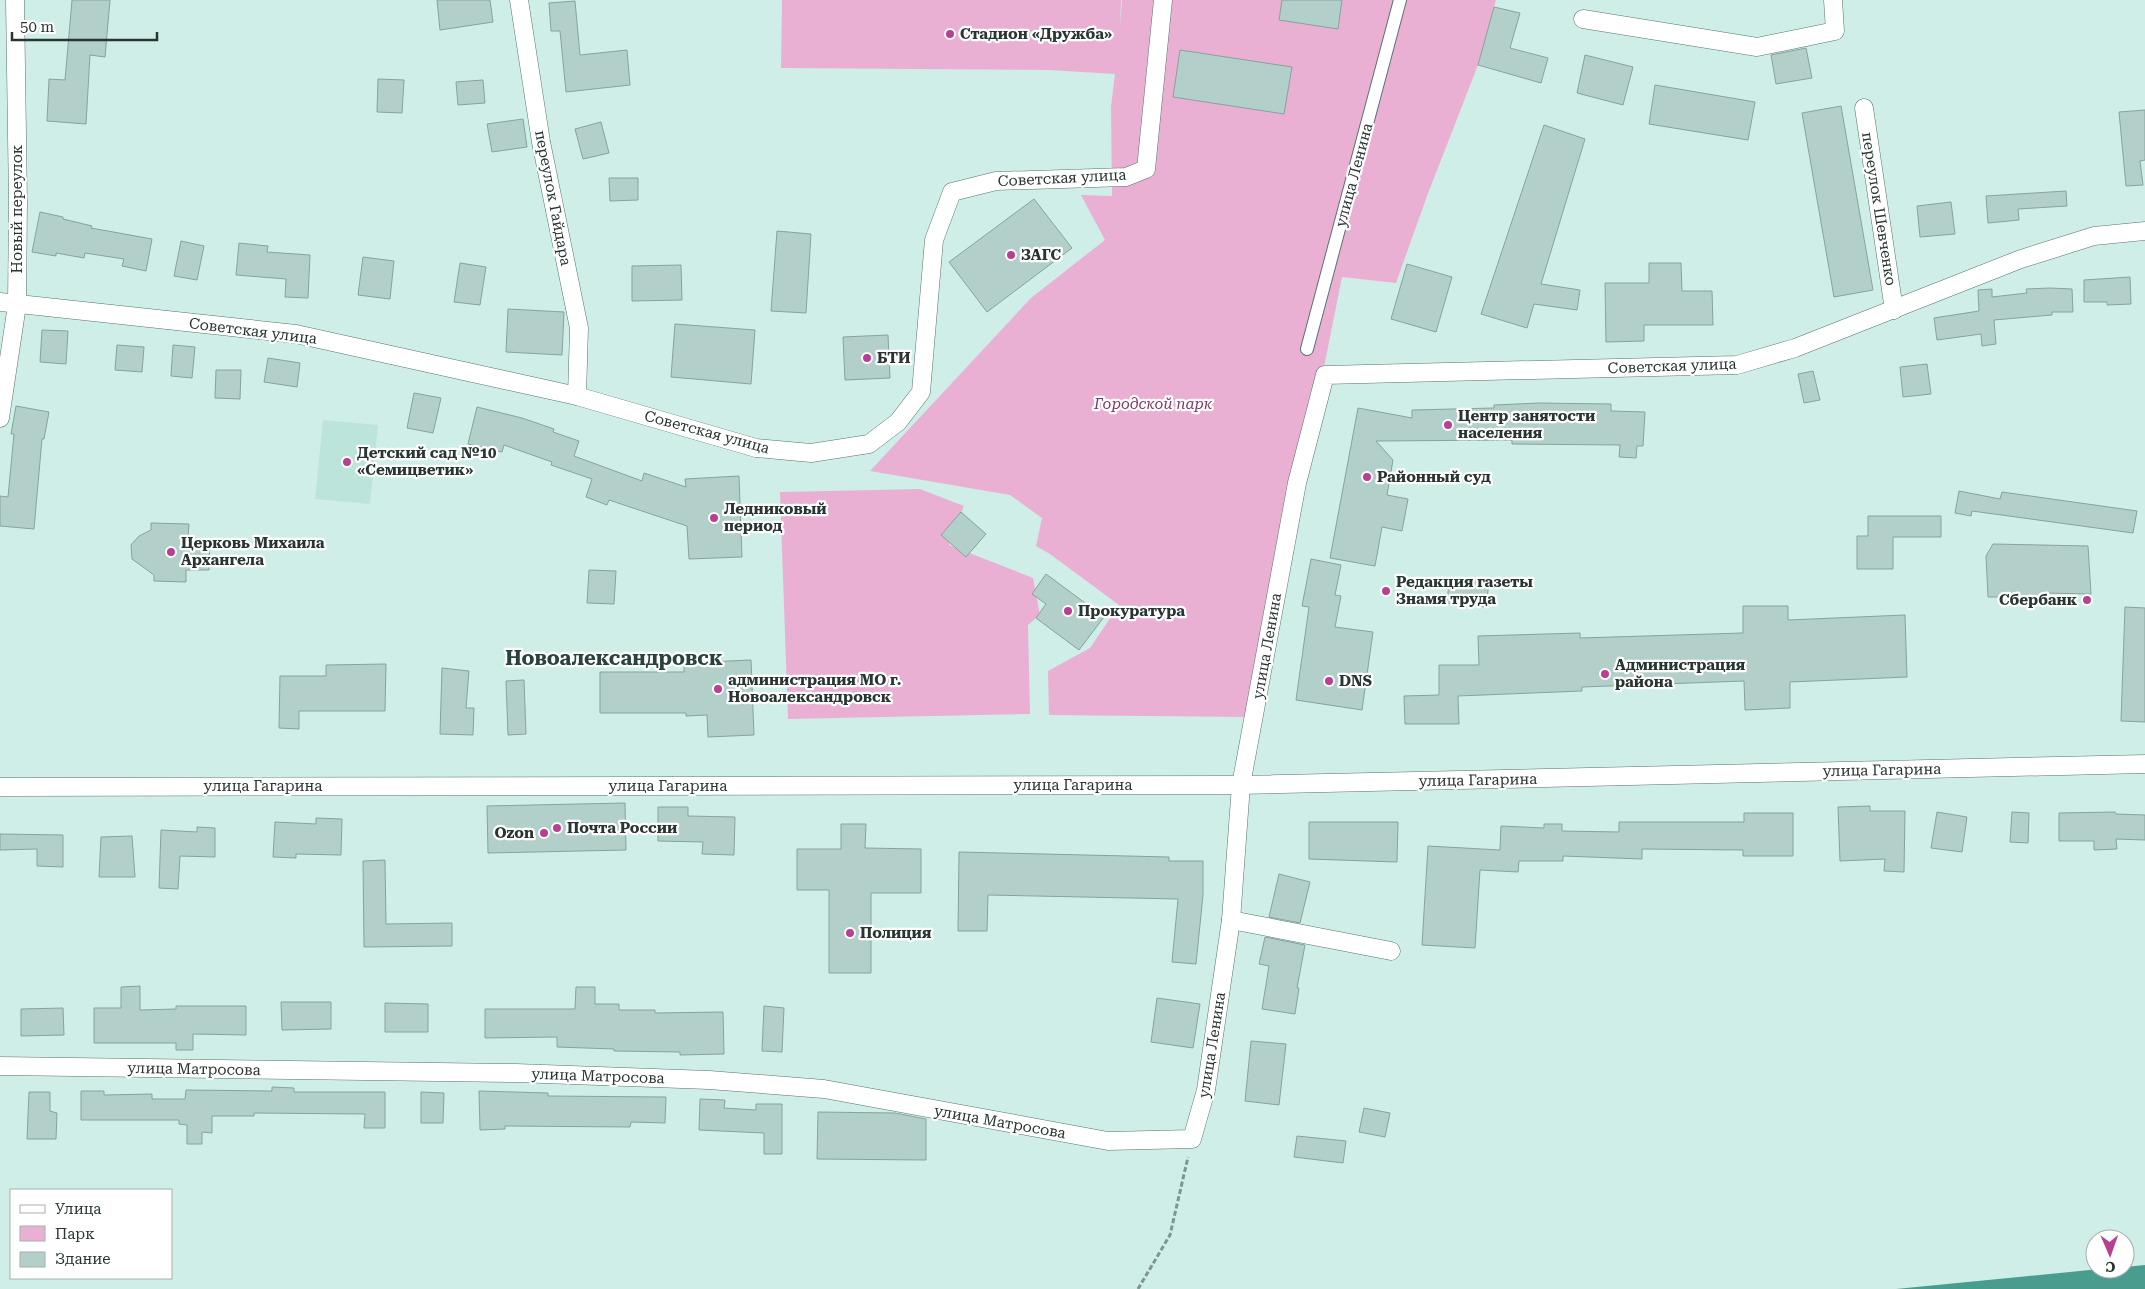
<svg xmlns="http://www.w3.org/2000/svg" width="2145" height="1289" font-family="'Roboto Serif',serif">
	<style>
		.built { fill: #bce4db }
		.green { fill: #e9b0d3 }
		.water { fill: #499d8e }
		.building { fill: #b2d0c9; stroke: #86a39d }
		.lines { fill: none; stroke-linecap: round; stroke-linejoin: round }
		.pedestrian-casing { stroke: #58746e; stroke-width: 14 }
		.minor-casing { stroke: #58746e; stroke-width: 19 }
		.path { stroke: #7f958f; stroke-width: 3; stroke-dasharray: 5 2.5; stroke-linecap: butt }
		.pedestrian { stroke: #fff; stroke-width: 12 }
		.minor { stroke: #fff; stroke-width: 18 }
		.poi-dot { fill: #b84094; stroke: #fff; stroke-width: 2 }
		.labels { text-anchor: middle; stroke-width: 4.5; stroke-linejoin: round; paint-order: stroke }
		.poi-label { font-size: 15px; font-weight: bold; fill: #293532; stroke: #fff; text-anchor: start }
		.street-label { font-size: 15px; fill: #293532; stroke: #fff }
		.park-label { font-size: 15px; font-style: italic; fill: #803969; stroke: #fff }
		.district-label { font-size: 20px; font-weight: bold; fill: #28433d; stroke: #fff }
	</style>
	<rect width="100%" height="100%" fill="#cfeee7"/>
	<path class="built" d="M323 420 378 425 370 504 315 499Z"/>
	<g class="green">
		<path d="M782 0H1121L1120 29 1122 0H1496L1478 65 1427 196 1396 283 1342 277 1322 377 1246 717 1049 715 1048 671 1090 648 1119 605 1050 554 1036 546 1042 518 1010 495 870 471 1031 298 1105 240 1081 195 1112 196 1111 107 1115 74 1049 70 781 68Z"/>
		<path d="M920 489 964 506 949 545 1033 578 1040 615 1028 625 1030 714 788 719 780 492Z"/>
	</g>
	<path class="water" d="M2145 1265V1289H1896L2100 1269H2125V1267Z"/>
	<g class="building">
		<path d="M72 0H110L105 57 90 55 86 124 47 121 49 79 65 80Z"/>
		<path d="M437 0H490L493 22 440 30Z"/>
		<path d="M1282 0H1342L1338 29 1279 20Z"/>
		<path d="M575 1 580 55 627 50 630 85 566 92 560 31H551L549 3Z"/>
		<path d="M1494 7 1520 13 1510 48 1548 58 1541 83 1478 65Z"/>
		<path d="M1806 48 1812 78 1776 84 1771 55Z"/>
		<path d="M1180 50 1292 67 1284 114 1173 97Z"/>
		<path d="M1585 55 1633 67 1623 105 1577 93Z"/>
		<path d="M378 79 404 80 402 113 377 112Z"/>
		<path d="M483 80 485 103 458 105 456 82Z"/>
		<path d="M1655 85 1755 102 1748 140 1649 124Z"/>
		<path d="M1841 106 1873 290 1834 297 1802 113Z"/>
		<path d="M2145 110V160L2140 161 2143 185 2126 186 2119 112Z"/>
		<path d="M523 119 527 147 492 152 487 124Z"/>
		<path d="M601 122 609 153 583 159 575 129Z"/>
		<path d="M1544 125 1585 139 1541 284 1580 290 1577 310 1534 304 1527 328 1481 314Z"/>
		<path d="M609 178H638V200L610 201Z"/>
		<path d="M2066 191 2067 206 2018 209 2019 220 1988 223 1986 196Z"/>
		<path d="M1034 199 1072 248 987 312 949 262Z"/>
		<path d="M1951 202 1955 234 1920 237 1917 206Z"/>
		<path d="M40 212 63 217V219L92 226 91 228 152 239 146 271 122 266 124 259 85 253 84 258 56 253V256L32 252Z"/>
		<path d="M777 231 811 234 806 313 771 311Z"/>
		<path d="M181 241 204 246 197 280 174 276Z"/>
		<path d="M239 243 268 246 267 252 310 255 308 298 285 297 286 279 236 275Z"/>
		<path d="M363 257 394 261 390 299 358 295Z"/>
		<path d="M460 263 486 267 480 305 454 302Z"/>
		<path d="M1649 263H1681L1682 291H1712L1713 325H1644V341L1606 342 1605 283H1649Z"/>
		<path d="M1407 264 1452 277 1436 332 1391 319Z"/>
		<path d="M681 265 682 300 632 301V266Z"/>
		<path d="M2130 277 2131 304 2107 305V302H2084V280Z"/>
		<path d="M2050 288 2072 289 2073 312H2052V315L1994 320 1996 344 1982 346 1981 334 1937 340 1934 318 1979 311 1978 290 1992 289V297L2027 293 2026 289Z"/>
		<path d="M508 309 564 312 562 355 506 352Z"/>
		<path d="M675 324 755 330 751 384 671 377Z"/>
		<path d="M42 330 68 331 66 364 40 362Z"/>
		<path d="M888 335 890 378 845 380 843 337Z"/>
		<path d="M117 345 144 347 142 372 115 370Z"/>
		<path d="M173 345 195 347 192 378 171 376Z"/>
		<path d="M268 358 300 363 297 387 264 382Z"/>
		<path d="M1927 364 1931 394 1903 397 1900 367Z"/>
		<path d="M216 370H241L240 399 215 398Z"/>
		<path d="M1813 371 1820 400 1804 403 1798 374Z"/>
		<path d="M414 393 441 398 433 433 407 428Z"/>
		<path d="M1539 403 1611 404V411L1645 412 1643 446H1637L1636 458 1619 457 1620 445 1512 444V440L1376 441 1393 460 1387 495 1408 499 1402 531 1382 527 1375 566 1330 558 1358 408 1412 418V410L1494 408V405Z"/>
		<path d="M16 406 49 412 44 439H42L34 529 0 526V496L8 497 14 434H11Z"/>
		<path d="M477 407 522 418 554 429 553 432 579 441 574 456 642 481 644 473 686 487 685 479 739 476 742 557 689 559 687 526 609 500 607 505 586 497 592 479 551 465 552 462 504 445 502 452 468 444Z"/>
		<path d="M1959 491 2000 499 2002 492 2137 511 2133 533 1972 511 1971 516 1955 513Z"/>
		<path d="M961 512 986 534 966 557 941 535Z"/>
		<path d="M1868 516H1941V537H1893V569H1857V536H1868Z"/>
		<path d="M151 523 189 524 188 538 210 539 209 570H186V582L154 581V575L132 559 131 545 139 536 151 530Z"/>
		<path d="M1993 544 2088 546 2091 594 2046 593 2037 602 2013 604 2007 597H1988L1986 556Z"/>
		<path d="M1311 559 1341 565 1335 595 1341 596 1335 627 1373 632 1362 710 1296 700 1309 607 1302 606Z"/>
		<path d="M589 570 616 571 614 604 587 603Z"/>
		<path d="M1046 574 1104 617 1079 650 1036 618 1046 604 1032 594Z"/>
		<path d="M1474 580 1489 582 1486 607 1447 603 1449 583 1470 585Z"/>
		<path d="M1743 606H1788V620L1905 615 1907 677 1790 682V708L1745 710 1744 681 1582 687V691L1458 696 1459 724H1405L1404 696 1439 695V665H1479L1478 636 1580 633V638L1743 633Z"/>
		<path d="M2125 607 2145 608V722L2121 721Z"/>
		<path d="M751 660 754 735 708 737 707 715 686 716V713H600V672H684V663Z"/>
		<path d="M386 664 385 711H299V729L279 728 280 676H326V665Z"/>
		<path d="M442 668 469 671 466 708H474L473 735 440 734Z"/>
		<path d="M524 680 526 734 508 735 506 681Z"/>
		<path d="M625 803 626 850 488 853 487 806Z"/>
		<path d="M1870 806V811H1905L1904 872 1884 871 1885 859 1840 861 1838 807Z"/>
		<path d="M658 807H688V816L735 817 734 855 702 854 703 842 658 841Z"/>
		<path d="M1937 812 1967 817 1962 852 1931 848Z"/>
		<path d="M2012 812 2029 813 2028 843 2010 842Z"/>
		<path d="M2115 812 2116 814 2145 815V840L2116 839 2117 849 2094 850V841H2059V813Z"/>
		<path d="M1744 813H1793V856H1743V850L1642 849V859L1563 856V861H1519L1518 872 1480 870 1475 948 1422 945 1428 846 1500 850 1501 826 1544 828V824H1562V831L1619 832V822H1744Z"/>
		<path d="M316 818 342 819 341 855 296 854V858L273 857 275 822 316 824Z"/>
		<path d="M1309 822H1398L1397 862 1309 859Z"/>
		<path d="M841 824H866L865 848 921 849V893H871V973H829V890H797V849H841Z"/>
		<path d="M197 827 215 828V857L180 856 178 889 159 888 161 830 197 832Z"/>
		<path d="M0 834 63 835V867L37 866V849L0 850Z"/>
		<path d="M132 836 135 877H99L101 837Z"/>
		<path d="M959 852 1169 857V861H1203V895L1196 964 1172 962 1178 899 988 895 987 931H958Z"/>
		<path d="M385 860 386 924 452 923V946L364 947 363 861Z"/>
		<path d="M1279 874 1310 882 1300 923 1269 917Z"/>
		<path d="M1265 937 1305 945 1297 988H1299L1295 1014 1262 1009 1269 966 1259 964Z"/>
		<path d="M140 986V1010L176 1009V1006H246V1035L193 1034V1050H176V1043H94V1008H121V987Z"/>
		<path d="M576 987H595V1004H619V1010H655V1013L723 1012 724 1054 680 1055V1052L614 1051V1049L557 1047V1037L485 1038V1009H575Z"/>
		<path d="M1157 998 1200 1004 1193 1048 1151 1042Z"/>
		<path d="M281 1002H331V1029L282 1030Z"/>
		<path d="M385 1003 428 1004V1032H385Z"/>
		<path d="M764 1006 784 1008 782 1052 762 1051Z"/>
		<path d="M63 1008 64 1035 21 1036V1009Z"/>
		<path d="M1251 1041 1286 1044 1279 1105 1245 1101Z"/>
		<path d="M272 1087 294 1088V1092H385V1128H364L365 1114 254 1113V1116H212V1133L202 1132V1144H187V1125L179 1124V1120H81V1091H104V1095L152 1094V1099H185L186 1090 272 1091Z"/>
		<path d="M479 1091 548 1093V1096L666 1097 665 1123 631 1122 630 1127 505 1126V1129L480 1130Z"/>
		<path d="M29 1092H50V1111L57 1113 56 1139H27Z"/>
		<path d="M421 1092 444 1093 443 1123H421Z"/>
		<path d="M700 1099 725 1100 724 1108 756 1110V1104H782V1154H764V1133L699 1130Z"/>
		<path d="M1364 1108 1390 1113 1385 1137 1359 1132Z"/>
		<path d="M818 1112 895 1113 926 1119V1160L817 1159Z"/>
		<path d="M1297 1136 1346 1141 1343 1163 1294 1157Z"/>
	</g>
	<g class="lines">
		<g class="pedestrian-casing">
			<path id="pedestrian" d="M1307 349 1400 0"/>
		</g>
		<g class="minor-casing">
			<g id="minor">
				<path d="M519 0 541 142 579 328 577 396"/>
				<path d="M1583 19 1757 47 1835 31 1833 0"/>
				<path d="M1864 108 1894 310"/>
				<path d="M0 302 296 334 577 396 756 448 811 453 869 444 898 422 921 392 934 240 952 192 996 181 1126 177 1146 169 1163 0"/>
				<path d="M0 418 17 305 18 203 15 0"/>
				<path d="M0 787 1241 785 2145 764"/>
				<path d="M1231 920 1391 951"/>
				<path d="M0 1066 516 1073 709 1080 824 1089 1108 1141 1192 1139 1206 1090 1231 920 1241 785 1297 483 1325 375 1737 365 1795 348 2021 259 2094 236 2145 231"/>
			</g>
		</g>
		<path class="path" d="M1138 1289 1170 1235 1188 1157"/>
		<use href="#pedestrian" class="pedestrian"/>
		<use href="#minor" class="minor"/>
	</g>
	<g class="poi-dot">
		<circle cx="950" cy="34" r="5"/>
		<circle cx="1011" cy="255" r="5"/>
		<circle cx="867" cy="358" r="5"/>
		<circle cx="1448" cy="425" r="5"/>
		<circle cx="347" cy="462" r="5"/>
		<circle cx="1367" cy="477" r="5"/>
		<circle cx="714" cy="518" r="5"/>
		<circle cx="171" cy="552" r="5"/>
		<circle cx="1386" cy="591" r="5"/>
		<circle cx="2087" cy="600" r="5"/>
		<circle cx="1068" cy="611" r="5"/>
		<circle cx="1605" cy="674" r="5"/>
		<circle cx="1329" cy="681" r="5"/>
		<circle cx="718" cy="689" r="5"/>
		<circle cx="557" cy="828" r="5"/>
		<circle cx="544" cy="833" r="5"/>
		<circle cx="850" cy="933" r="5"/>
	</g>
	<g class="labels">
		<g class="poi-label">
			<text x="960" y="39">Стадион «Дружба»</text>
			<text x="1021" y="260">ЗАГС</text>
			<text x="877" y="363">БТИ</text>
			<text x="1458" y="421">Центр занятости<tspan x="1458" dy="17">населения</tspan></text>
			<text x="357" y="458">Детский сад №10<tspan x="357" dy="17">«Семицветик»</tspan></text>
			<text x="1377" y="482">Районный суд</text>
			<text x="724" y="514">Ледниковый<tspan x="724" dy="17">период</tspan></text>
			<text x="181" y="548">Церковь Михаила<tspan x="181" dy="17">Архангела</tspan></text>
			<text x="1396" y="587">Редакция газеты<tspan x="1396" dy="17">Знамя труда</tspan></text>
			<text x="2077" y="605" text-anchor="end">Сбербанк</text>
			<text x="1078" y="616">Прокуратура</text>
			<text x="1615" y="670">Администрация<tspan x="1615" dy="17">района</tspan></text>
			<text x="728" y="685">администрация МО г.<tspan x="728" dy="17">Новоалександровск</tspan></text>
			<text x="1339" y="686">DNS</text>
			<text x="567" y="833">Почта России</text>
			<text x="534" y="838" text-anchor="end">Ozon</text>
			<text x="860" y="938">Полиция</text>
		</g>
		<g class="street-label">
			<text transform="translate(1354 175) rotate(-75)" y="5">улица Ленина</text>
			<text transform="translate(1062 178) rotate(-3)" y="5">Советская улица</text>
			<text transform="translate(553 198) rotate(79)" y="5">переулок Гайдара</text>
			<text transform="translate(17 209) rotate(-90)" y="5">Новый переулок</text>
			<text transform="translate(1879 209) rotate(81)" y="5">переулок Шевченко</text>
			<text transform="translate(253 331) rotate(7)" y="5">Советская улица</text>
			<text transform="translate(1672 366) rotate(-2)" y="5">Советская улица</text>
			<text transform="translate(707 432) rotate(15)" y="5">Советская улица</text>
			<text transform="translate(1267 646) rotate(-80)" y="5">улица Ленина</text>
			<text transform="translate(1882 770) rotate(-1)" y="5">улица Гагарина</text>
			<text transform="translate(1478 780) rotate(-1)" y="5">улица Гагарина</text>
			<text x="1073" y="790">улица Гагарина</text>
			<text x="263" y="791">улица Гагарина</text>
			<text x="668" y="791">улица Гагарина</text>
			<text transform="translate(1212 1045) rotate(-81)" y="5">улица Ленина</text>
			<text transform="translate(194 1069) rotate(1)" y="5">улица Матросова</text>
			<text transform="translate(598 1076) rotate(2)" y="5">улица Матросова</text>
			<text transform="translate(1000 1122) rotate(10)" y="5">улица Матросова</text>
		</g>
		<g class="park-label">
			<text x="1153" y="409">Городской парк</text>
		</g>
		<g class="district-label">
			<text x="614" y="665">Новоалександровск</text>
		</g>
	</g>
	<rect x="10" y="1189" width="162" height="90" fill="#ffffff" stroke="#a9aead"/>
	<rect x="20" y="1205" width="25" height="8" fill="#ffffff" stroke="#a9aead"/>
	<text x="55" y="1214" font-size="15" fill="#293532">Улица</text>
	<rect x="20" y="1226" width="25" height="15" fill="#e9b0d3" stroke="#a9aead"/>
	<text x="55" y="1239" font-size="15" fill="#293532">Парк</text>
	<rect x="20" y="1252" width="25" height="15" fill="#b2d0c9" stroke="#a9aead"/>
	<text x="55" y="1264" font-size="15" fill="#293532">Здание</text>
	<g transform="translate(2110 1254) rotate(178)"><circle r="24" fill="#ffffff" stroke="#a9aead"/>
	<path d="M0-4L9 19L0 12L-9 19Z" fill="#b84094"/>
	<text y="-8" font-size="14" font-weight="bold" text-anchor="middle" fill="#293532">С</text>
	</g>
	<path d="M12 32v8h145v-8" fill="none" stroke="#293532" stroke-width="2.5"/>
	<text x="20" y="32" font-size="15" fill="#293532" stroke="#ffffff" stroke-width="4" paint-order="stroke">50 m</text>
</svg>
